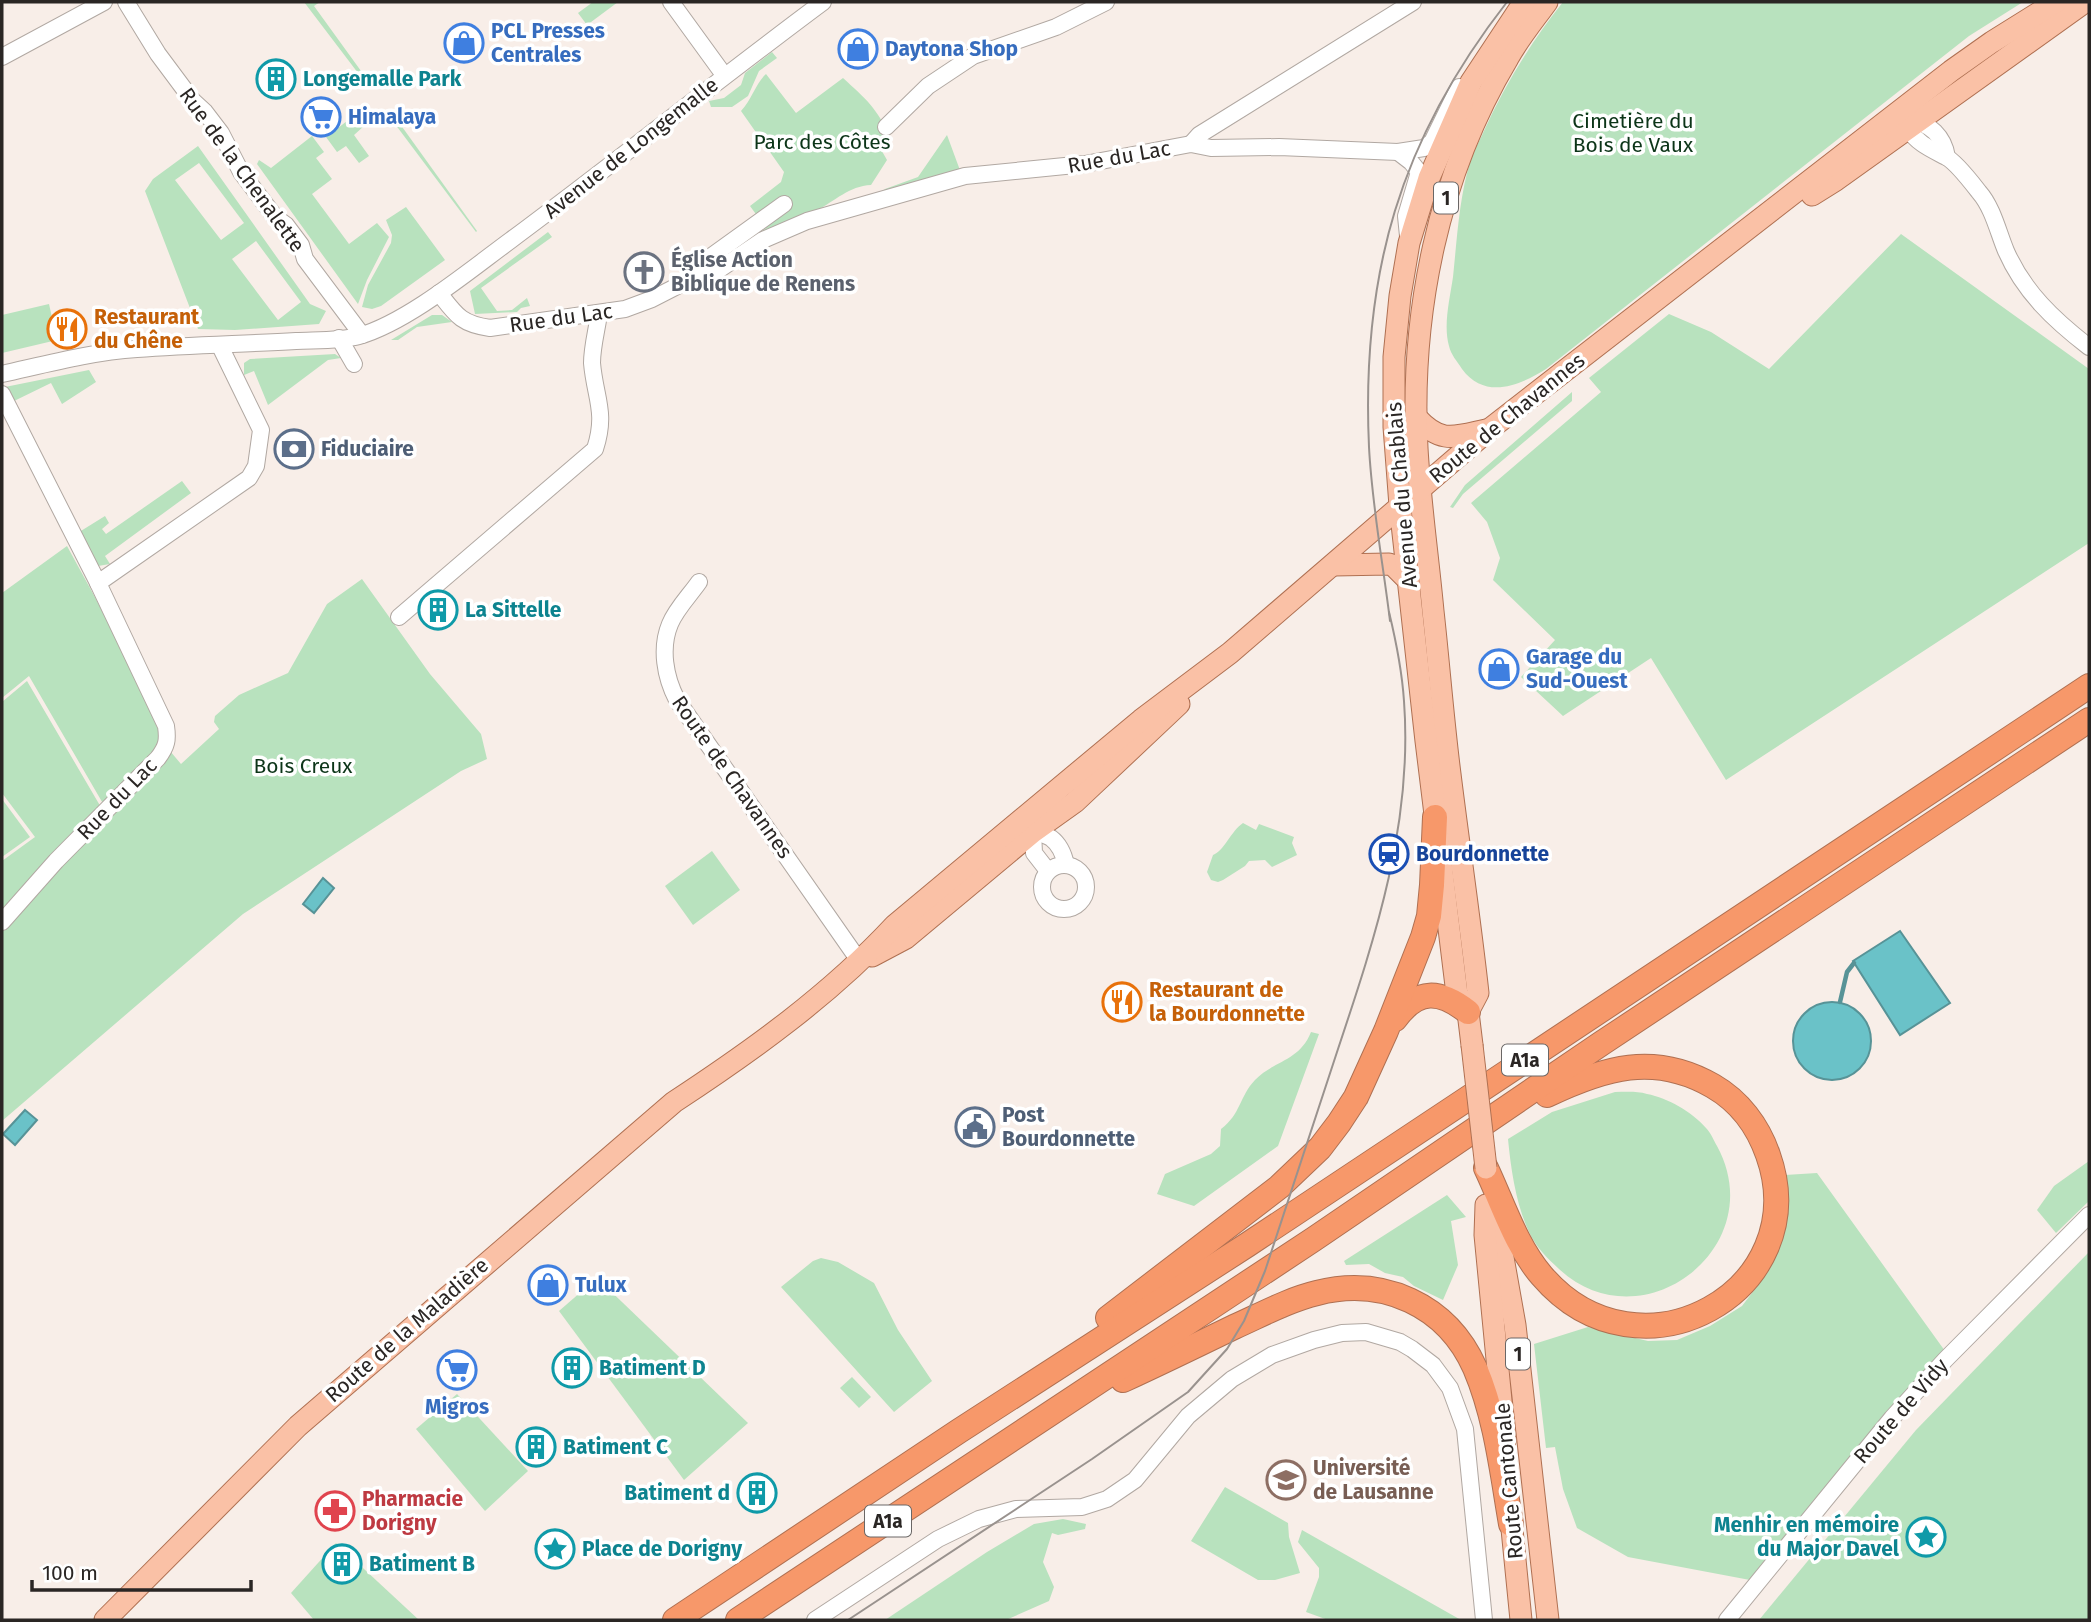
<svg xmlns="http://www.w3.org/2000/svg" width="2091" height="1622" font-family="'Fira Sans',sans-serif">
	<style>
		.green { fill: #b8e2be; fill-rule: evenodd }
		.water { fill: #6ac2c8; stroke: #579397; stroke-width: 2 }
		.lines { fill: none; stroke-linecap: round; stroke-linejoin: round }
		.stream { stroke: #579397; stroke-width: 4.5 }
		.minor-casing { stroke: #b1a8a2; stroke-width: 18 }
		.major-casing { stroke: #af7052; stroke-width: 23 }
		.highway-casing { stroke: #af7052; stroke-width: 26 }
		.minor { stroke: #fff; stroke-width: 16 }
		.major { stroke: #fac1a6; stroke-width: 21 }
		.highway { stroke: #f7986a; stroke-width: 24 }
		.tram { stroke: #99928e; stroke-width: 2 }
		.major-bridge-casing { stroke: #af7052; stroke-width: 23; stroke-linecap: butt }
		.major-bridge { stroke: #fac1a6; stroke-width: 21 }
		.labels { text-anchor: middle; stroke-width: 7; stroke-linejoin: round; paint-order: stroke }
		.shield { fill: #fff; stroke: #6a6766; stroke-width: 2 }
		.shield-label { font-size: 19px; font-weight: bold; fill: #2a2624 }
		.shop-label { font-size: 21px; font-weight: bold; fill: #366cbe; stroke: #fff; text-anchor: start }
		.culture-label { font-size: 21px; font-weight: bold; fill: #0d838f; stroke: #fff; text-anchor: start }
		.park-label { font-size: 21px; fill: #0c3518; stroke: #fff }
		.street-label { font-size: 21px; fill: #2a2624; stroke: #fff }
		.worship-label { font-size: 21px; font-weight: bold; fill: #5b616d; stroke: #fff; text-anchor: start }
		.food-label { font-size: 21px; font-weight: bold; fill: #c56008; stroke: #fff; text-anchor: start }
		.service-label { font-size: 21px; font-weight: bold; fill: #4e5e75; stroke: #fff; text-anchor: start }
		.transit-label { font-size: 21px; font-weight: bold; fill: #164399; stroke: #fff; text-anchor: start }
		.education-label { font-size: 21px; font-weight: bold; fill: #785e54; stroke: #fff; text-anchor: start }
		.health-label { font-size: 21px; font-weight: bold; fill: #be3a42; stroke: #fff; text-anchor: start }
	</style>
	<rect width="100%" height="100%" fill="#f8eee8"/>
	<g class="green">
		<path d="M304 2H320L314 6 361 71 358 73Z"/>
		<path d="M593 2H618L587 25 578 13Z"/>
		<path d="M1563 2H2023L1969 36 1546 369C1519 386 1485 400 1462 369 1457 361 1451 355 1449 346 1443 325 1450 298 1453 277 1457 239 1459 199 1470 162 1473 152 1479 142 1483 133 1504 86 1531 42 1563 2Z"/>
		<path d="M772 52 777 58 759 71 748 96 732 107H711L709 101 724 98 741 85 745 73Z"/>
		<path d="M766 74 796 113 843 78C866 99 877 108 890 137L879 146 887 160 871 185C849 186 835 201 816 211 794 223 769 232 745 243L766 228 750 206 781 182 784 172 741 111C752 99 756 83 766 74Z"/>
		<path d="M355 115 364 126 354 135 369 156 359 163 346 146 337 152 326 137Z"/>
		<path d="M395 117 477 231 476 232 392 120Z"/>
		<path d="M947 135 961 173 878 196 885 189 918 177Z"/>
		<path d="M312 136 324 152 316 158 332 179 312 194 349 244 377 223 389 237 367 280 358 304 257 164 259 160 271 168Z"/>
		<path d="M198 146 310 304 326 311 319 324 235 330 198 329 145 191 153 179ZM199 163 244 223 221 240 175 180ZM256 241 301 302 278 320 232 259Z"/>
		<path d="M406 207 445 260 381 306 372 309 362 307 368 285 391 243 392 235 386 220Z"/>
		<path d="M548 232 552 237 481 288 497 311 512 310 527 298 530 306 521 308 517 312 475 314 470 291Z"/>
		<path d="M1901 234 2089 369V543L1726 780 1651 658 1563 716 1521 677 1555 640 1493 580 1500 558 1487 522 1471 503 1601 392 1589 378 1669 314 1711 332 1769 369Z"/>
		<path d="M49 304 57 340 2 353V315Z"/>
		<path d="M432 315H442L452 322 417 327 398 340H391Z"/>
		<path d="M335 354 341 358 328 360 268 405 254 371 244 375V363L250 359Z"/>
		<path d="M89 370 96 382 62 404 51 383 12 402 5 387Z"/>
		<path d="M1572 392V401L1463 494 1453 508 1450 507 1465 485Z"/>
		<path d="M182 481 191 493 105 556 110 564 98 566 76 534 105 516 109 523 102 529 106 534Z"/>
		<path d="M67 546 96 599 162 732 163 744 105 807 29 676 2 698V593Z"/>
		<path d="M362 579 430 674 481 734 487 759 461 771 243 914 2 1121V928L170 751 181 764 219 729 214 722 215 716 239 695 288 673 327 604Z"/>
		<path d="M27 681 102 809 11 899 2 917V861L35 837 2 793V702Z"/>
		<path d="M2 799 30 837 2 857Z"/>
		<path d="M1243 823 1256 830 1259 824 1294 837 1292 843 1297 855 1272 867 1265 860 1249 861 1245 866 1223 880 1218 882 1211 880 1207 872 1213 855C1224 851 1231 831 1243 823Z"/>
		<path d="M712 851 740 890 693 925 665 886Z"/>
		<path d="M1311 1032 1319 1034 1278 1146 1194 1206 1157 1194 1165 1174 1211 1154 1220 1146 1221 1129C1241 1114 1239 1097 1255 1080 1274 1060 1299 1062 1311 1032Z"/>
		<path d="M1615 1092C1626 1092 1637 1091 1647 1094 1668 1098 1692 1112 1706 1128 1711 1133 1714 1141 1717 1146 1772 1247 1642 1346 1559 1269 1547 1258 1536 1247 1529 1232 1516 1204 1511 1170 1508 1139L1552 1112Z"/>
		<path d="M2089 1161V1201L2056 1233 2037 1210 2054 1186Z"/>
		<path d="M1817 1173 1945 1351 1750 1580 1628 1557 1577 1528 1563 1489 1555 1447 1546 1448 1534 1344 1588 1327 1648 1341 1677 1340 1710 1326 1742 1306 1768 1272 1783 1238 1788 1206 1785 1175Z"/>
		<path d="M1447 1195 1466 1217 1451 1221 1458 1265 1443 1300 1414 1286 1403 1277 1385 1273 1369 1264 1346 1265 1344 1261Z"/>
		<path d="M2089 1252V1620H1759L1916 1430Z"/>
		<path d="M821 1258 838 1262 874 1283 898 1330 932 1381 894 1412 781 1287 813 1261Z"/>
		<path d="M597 1278 748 1423 684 1480 559 1311Z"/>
		<path d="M852 1377 871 1397 859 1408 840 1388Z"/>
		<path d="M457 1394 528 1471 485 1511 416 1429Z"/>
		<path d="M1225 1487 1288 1523 1289 1537 1300 1573 1275 1580H1258L1191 1541Z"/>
		<path d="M1063 1519 1086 1524 1085 1529 1058 1535 1052 1533 1043 1562 1054 1587 1049 1601 1006 1620H885L987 1552 1034 1524Z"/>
		<path d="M1302 1530 1461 1620H1328L1306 1612 1319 1577V1568L1298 1542Z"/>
		<path d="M336 1543 419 1620H314L291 1593Z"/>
	</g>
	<g class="water">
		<path d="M323 878 334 888 314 913 303 904Z"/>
		<path d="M1900 931 1950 1003 1900 1035 1853 961Z"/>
		<circle cx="1832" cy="1041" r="39"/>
		<path d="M25 1110 37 1120 15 1145 3 1134Z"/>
	</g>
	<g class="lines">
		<path class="stream" d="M1840 1002 1847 972 1854 963"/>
		<g class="minor-casing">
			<g id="minor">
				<path d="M126 2 158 54 193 101 205 112 221 133 241 172 275 217 286 225 301 245 305 259 362 335"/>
				<path d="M671 2 724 75"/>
				<path d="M2 57 104 2"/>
				<path d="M1911 119 1908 129C1918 144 1931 149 1946 157 1956 162 1972 183 1979 192 1993 208 1998 232 2006 251 2024 292 2054 320 2089 347"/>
				<path d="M1909 121C1930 122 1944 137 1947 157"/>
				<path d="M886 127 928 86 973 56 1056 27 1106 2"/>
				<path d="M1191 144 1199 135 1413 2"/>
				<path d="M1398 152 1411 162 1419 172 1406 216 1408 236"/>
				<path d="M693 278 702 263 784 204"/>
				<path d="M439 293C456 315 461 324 490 328L625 309 652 299 693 278 708 277 763 240 807 221 965 176 1085 164 1191 144 1211 148 1279 147 1398 152 1424 148 1432 142 1459 87"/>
				<path d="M339 338 354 364"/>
				<path d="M2 374C47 364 91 352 137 349 190 345 243 344 296 341 316 340 340 341 359 336 408 322 470 270 511 240 616 162 718 80 823 2"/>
				<path d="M2 394 98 583 166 726C168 740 167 746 158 758L56 861 2 922"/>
				<path d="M699 582C690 595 676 609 670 624 660 648 665 677 677 700L860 962"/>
				<path d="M98 583 249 478 256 466 261 430 220 346"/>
				<path d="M399 617 595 449C607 412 595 398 592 363 592 347 597 329 599 314"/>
				<path d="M1029 827C1036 834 1043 833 1051 838 1059 844 1064 855 1066 865"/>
				<path d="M1033 832 1034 853 1048 871"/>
				<circle cx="1064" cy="887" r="22"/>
				<path d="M815 1620 938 1539 979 1519 1016 1509 1082 1507 1107 1499 1135 1480 1188 1416 1232 1379 1272 1355 1314 1340 1342 1333 1366 1332 1400 1342 1412 1349 1433 1365 1450 1388 1465 1429 1484 1620"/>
				<path d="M1727 1620 1892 1418 1945 1360 2089 1215"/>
			</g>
		</g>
		<g class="major-casing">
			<g id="major">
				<path d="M1812 195 1836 180 2085 2"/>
				<path d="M1417 418C1441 444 1454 437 1486 430"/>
				<path d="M1334 565 1389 564 1394 566 1408 580"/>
				<path d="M872 956 906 938 1033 832 1075 802 1179 704"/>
				<path d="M1468 1012 1478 993C1470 920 1459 847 1450 774 1443 719 1439 665 1433 611 1428 557 1420 502 1417 448 1410 313 1438 175 1508 58 1519 38 1534 20 1547 2"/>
				<path d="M1472 1045 1468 1012 1457 994 1426 741 1400 506 1394 427V357L1400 296 1409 243 1429 178 1471 82 1524 2"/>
				<path d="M1493 1201 1515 1325 1548 1620"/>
				<path d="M1486 1205 1485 1235 1505 1442"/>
				<path d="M1510 1509 1521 1620"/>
				<path d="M105 1620 298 1426 674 1102C753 1050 830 995 895 925L1141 720 1230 653 1491 428 1951 71 1992 42 2056 2"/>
			</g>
		</g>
		<g class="highway-casing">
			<g id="highway">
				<path d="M1395 1019C1418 988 1440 990 1468 1012"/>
				<path d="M1486 1168C1503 1204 1516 1246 1542 1276 1640 1390 1816 1290 1768 1155 1758 1126 1739 1101 1713 1086 1654 1052 1604 1068 1547 1095"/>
				<path d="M1108 1318 1279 1187 1320 1148 1339 1123 1356 1097 1386 1031 1423 937 1429 916 1432 885 1435 817"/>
				<path d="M1123 1380C1160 1363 1197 1345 1234 1327 1261 1315 1288 1300 1317 1293 1383 1276 1447 1305 1475 1368 1496 1417 1502 1472 1511 1524"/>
				<path d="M675 1620 959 1431 1247 1245 2089 686"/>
				<path d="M738 1620 1314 1239 1602 1043 2089 720"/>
			</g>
		</g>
		<use href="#minor" class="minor"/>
		<use href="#major" class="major"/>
		<use href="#highway" class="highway"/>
		<g class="tram">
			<path d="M1390 621C1383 563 1372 506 1369 447 1361 274 1400 139 1507 2"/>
			<path d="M848 1620 1092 1459 1188 1392 1227 1349 1244 1321 1265 1271C1289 1197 1313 1123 1338 1049 1376 935 1413 823 1404 701 1402 671 1396 641 1389 612"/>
		</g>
		<g class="major-bridge-casing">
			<path id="major-bridge" d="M1472 1045 1486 1168"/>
		</g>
		<use href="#major-bridge" class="major-bridge"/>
	</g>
	<defs>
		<g id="shop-ring" transform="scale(2.0125)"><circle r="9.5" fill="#fff" stroke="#3f7fe0" stroke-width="1.5"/><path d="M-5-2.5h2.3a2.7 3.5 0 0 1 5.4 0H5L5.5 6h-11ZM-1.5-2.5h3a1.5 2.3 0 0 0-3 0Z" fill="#3f7fe0"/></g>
		<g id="building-ring" transform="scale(2.0125)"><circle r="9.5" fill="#fff" stroke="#0f9aa8" stroke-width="1.5"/><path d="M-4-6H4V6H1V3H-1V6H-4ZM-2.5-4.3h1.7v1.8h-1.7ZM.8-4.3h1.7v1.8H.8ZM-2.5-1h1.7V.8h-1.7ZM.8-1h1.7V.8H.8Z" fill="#0f9aa8"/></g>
		<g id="supermarket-ring" transform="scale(2.0125)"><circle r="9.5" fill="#fff" stroke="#3f7fe0" stroke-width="1.5"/><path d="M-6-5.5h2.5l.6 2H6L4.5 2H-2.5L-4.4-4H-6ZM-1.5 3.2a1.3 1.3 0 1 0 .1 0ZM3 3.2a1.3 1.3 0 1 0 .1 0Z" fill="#3f7fe0"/></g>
		<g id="church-ring" transform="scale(2.0125)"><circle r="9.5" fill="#fff" stroke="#6b7280" stroke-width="1.5"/><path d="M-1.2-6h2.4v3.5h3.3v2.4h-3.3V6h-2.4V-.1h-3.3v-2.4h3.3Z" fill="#6b7280"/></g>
		<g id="restaurant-ring" transform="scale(2.0125)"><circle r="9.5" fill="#fff" stroke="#e8710a" stroke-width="1.5"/><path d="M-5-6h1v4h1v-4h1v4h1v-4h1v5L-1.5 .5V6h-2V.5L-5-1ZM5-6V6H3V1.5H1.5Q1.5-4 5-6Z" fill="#e8710a"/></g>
		<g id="bank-ring" transform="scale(2.0125)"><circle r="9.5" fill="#fff" stroke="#5c6f8a" stroke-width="1.5"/><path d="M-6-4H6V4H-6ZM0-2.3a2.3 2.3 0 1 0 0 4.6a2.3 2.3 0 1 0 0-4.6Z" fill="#5c6f8a"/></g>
		<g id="station-ring" transform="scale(2.0125)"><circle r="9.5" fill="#fff" stroke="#1a4fb4" stroke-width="1.5"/><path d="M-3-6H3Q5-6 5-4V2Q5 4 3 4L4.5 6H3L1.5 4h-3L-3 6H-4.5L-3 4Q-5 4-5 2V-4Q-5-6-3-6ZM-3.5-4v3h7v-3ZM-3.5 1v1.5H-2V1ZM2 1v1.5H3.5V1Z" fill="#1a4fb4"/></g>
		<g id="civic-ring" transform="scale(2.0125)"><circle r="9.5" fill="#fff" stroke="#5c6f8a" stroke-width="1.5"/><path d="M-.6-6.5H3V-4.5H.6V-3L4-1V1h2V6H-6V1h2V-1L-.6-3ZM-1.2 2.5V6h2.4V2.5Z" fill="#5c6f8a"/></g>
		<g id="university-ring" transform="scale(2.0125)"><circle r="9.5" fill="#fff" stroke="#8d6e63" stroke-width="1.5"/><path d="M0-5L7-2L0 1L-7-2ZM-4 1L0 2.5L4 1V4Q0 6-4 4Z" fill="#8d6e63"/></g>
		<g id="pharmacy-ring" transform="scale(2.0125)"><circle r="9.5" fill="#fff" stroke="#e0444e" stroke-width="1.5"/><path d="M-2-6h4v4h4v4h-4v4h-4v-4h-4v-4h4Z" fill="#e0444e"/></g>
		<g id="sight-ring" transform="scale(2.0125)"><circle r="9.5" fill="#fff" stroke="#0f9aa8" stroke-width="1.5"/><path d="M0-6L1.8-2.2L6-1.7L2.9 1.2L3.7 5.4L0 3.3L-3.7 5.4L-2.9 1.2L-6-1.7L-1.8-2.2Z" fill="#0f9aa8"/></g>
	</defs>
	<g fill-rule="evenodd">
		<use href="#shop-ring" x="464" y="43"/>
		<use href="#shop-ring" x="858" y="49"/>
		<use href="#building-ring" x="276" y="79"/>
		<use href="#supermarket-ring" x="321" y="117"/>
		<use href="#church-ring" x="644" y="272"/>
		<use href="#restaurant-ring" x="67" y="329"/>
		<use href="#bank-ring" x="294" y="449"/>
		<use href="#building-ring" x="438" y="610"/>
		<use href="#shop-ring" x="1499" y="669"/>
		<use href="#station-ring" x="1389" y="854"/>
		<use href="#restaurant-ring" x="1122" y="1002"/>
		<use href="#civic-ring" x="975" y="1127"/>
		<use href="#shop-ring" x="548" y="1285"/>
		<use href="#building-ring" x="572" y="1368"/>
		<use href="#supermarket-ring" x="457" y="1370"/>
		<use href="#building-ring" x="536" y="1447"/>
		<use href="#university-ring" x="1286" y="1480"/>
		<use href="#building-ring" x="757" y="1493"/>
		<use href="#pharmacy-ring" x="335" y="1511"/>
		<use href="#sight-ring" x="1926" y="1537"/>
		<use href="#sight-ring" x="555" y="1549"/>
		<use href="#building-ring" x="342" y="1564"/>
	</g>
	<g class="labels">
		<g class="shield">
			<rect x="1434" y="182.5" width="24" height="31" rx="5"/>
			<rect x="1502" y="1044.5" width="46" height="31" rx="5"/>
			<rect x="1506" y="1338.5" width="24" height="31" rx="5"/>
			<rect x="865" y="1505.5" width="46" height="31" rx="5"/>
		</g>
		<g class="shield-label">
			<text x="1446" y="205">1</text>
			<text x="1525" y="1067">A1a</text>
			<text x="1518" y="1361">1</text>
			<text x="888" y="1528">A1a</text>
		</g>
		<g class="shop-label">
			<text x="491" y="38">PCL Presses<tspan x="491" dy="24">Centrales</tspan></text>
			<text x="885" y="56">Daytona Shop</text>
			<text x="348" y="124">Himalaya</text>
			<text x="1526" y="664">Garage du<tspan x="1526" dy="24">Sud-Ouest</tspan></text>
			<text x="575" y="1292">Tulux</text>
			<text x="457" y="1414" text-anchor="middle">Migros</text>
		</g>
		<g class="culture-label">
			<text x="303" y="86">Longemalle Park</text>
			<text x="465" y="617">La Sittelle</text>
			<text x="599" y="1375">Batiment D</text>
			<text x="563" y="1454">Batiment C</text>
			<text x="730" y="1500" text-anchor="end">Batiment d</text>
			<text x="1899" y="1532" text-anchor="end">Menhir en mémoire<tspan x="1899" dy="24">du Major Davel</tspan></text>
			<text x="582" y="1556">Place de Dorigny</text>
			<text x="369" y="1571">Batiment B</text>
		</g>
		<g class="park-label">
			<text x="1633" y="128">Cimetière du<tspan x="1633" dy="24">Bois de Vaux</tspan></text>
			<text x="822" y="149">Parc des Côtes</text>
			<text x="303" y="773">Bois Creux</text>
		</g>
		<g class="street-label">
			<text transform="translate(631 148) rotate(-38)" y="7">Avenue de Longemalle</text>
			<text transform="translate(1119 157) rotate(-10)" y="7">Rue du Lac</text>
			<text transform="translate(242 170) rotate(54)" y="7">Rue de la Chenalette</text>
			<text transform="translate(561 318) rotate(-8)" y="7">Rue du Lac</text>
			<text transform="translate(1507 418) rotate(-39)" y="7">Route de Chavannes</text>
			<text transform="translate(1402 495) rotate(-95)" y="7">Avenue du Chablais</text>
			<text transform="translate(732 777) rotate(55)" y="7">Route de Chavannes</text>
			<text transform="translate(117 799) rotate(-46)" y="7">Rue du Lac</text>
			<text transform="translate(407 1330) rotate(-41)" y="7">Route de la Maladière</text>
			<text transform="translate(1901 1411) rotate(-49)" y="7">Route de Vidy</text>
			<text transform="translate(1509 1481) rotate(-95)" y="7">Route Cantonale</text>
		</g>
		<g class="worship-label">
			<text x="671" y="267">Église Action<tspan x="671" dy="24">Biblique de Renens</tspan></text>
		</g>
		<g class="food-label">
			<text x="94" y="324">Restaurant<tspan x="94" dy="24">du Chêne</tspan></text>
			<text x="1149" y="997">Restaurant de<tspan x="1149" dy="24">la Bourdonnette</tspan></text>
		</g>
		<g class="service-label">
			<text x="321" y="456">Fiduciaire</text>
			<text x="1002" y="1122">Post<tspan x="1002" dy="24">Bourdonnette</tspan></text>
		</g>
		<g class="transit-label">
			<text x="1416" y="861">Bourdonnette</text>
		</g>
		<g class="education-label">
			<text x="1313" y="1475">Université<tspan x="1313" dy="24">de Lausanne</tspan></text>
		</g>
		<g class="health-label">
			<text x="362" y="1506">Pharmacie<tspan x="362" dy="24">Dorigny</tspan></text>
		</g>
	</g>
	<rect width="2091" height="1622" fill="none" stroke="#2a2624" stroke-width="7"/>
	<path d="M32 1580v10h219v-10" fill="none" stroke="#2a2624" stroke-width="3.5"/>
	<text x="42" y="1580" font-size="21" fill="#2a2624" stroke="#ffffff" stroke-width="5" paint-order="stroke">100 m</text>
</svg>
